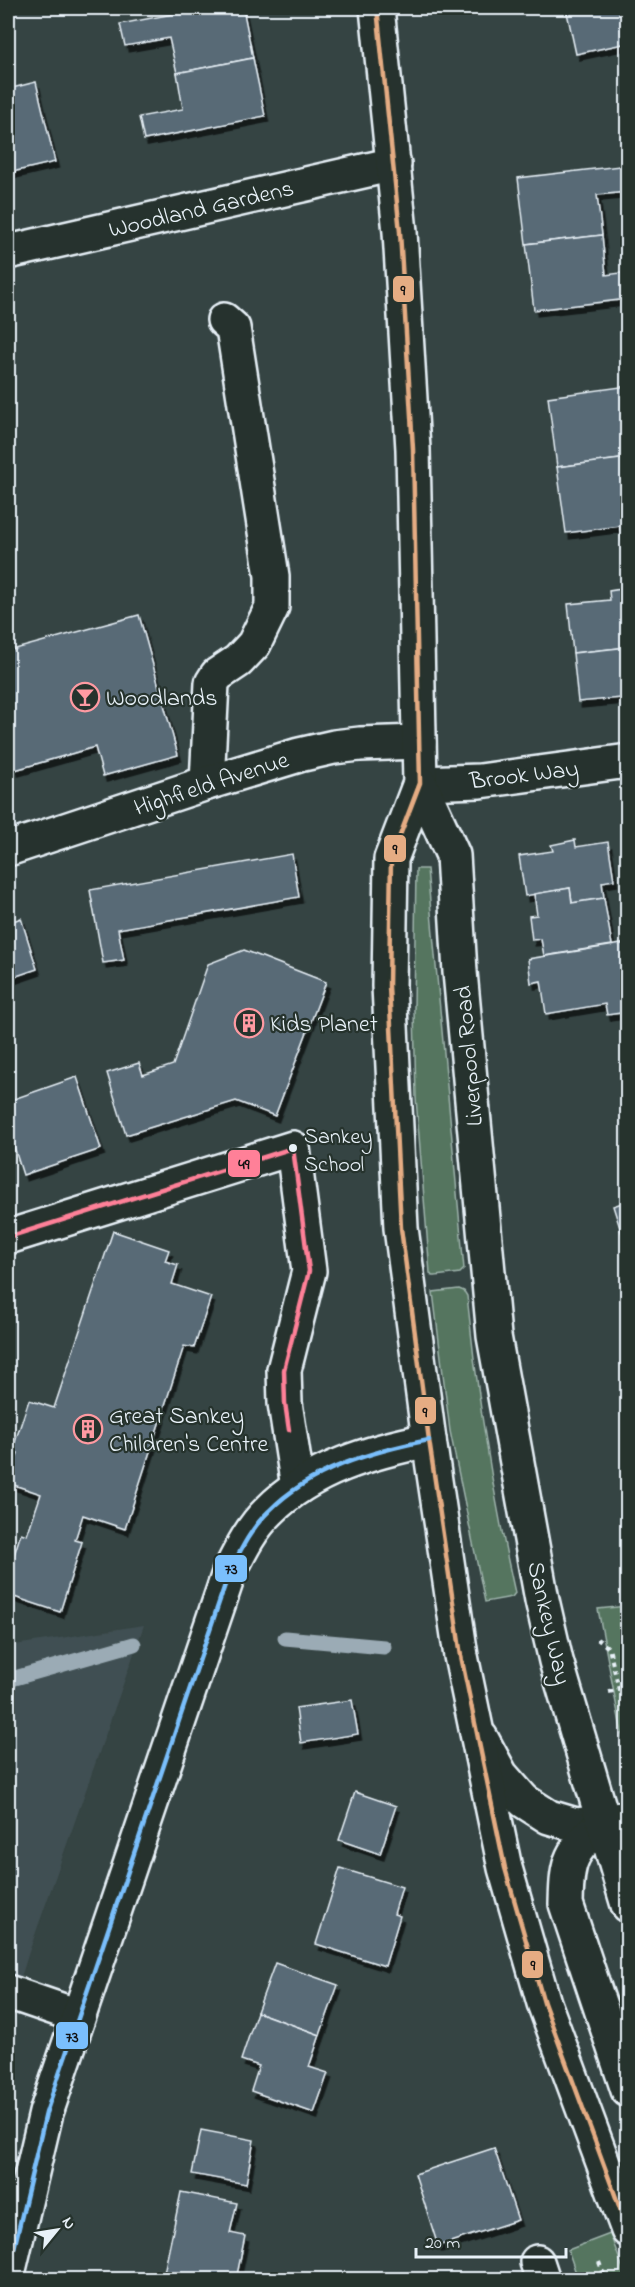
<svg xmlns="http://www.w3.org/2000/svg" width="635" height="2287" font-family="'Indie Flower',sans-serif">
	<style>
		.built { fill: #404f52 }
		.green { fill: #55755f; stroke: #9eb3ac; stroke-width: 1.5 }
		.lines { fill: none; stroke-linecap: round; stroke-linejoin: round }
		.stream { stroke: #9babb5; stroke-width: 15 }
		.building { fill: #596a76; stroke: #e8f1f8; stroke-width: 1.5; filter: url(#shadow) }
		.minor-casing { stroke: #e8f1f8; stroke-width: 38 }
		.major-casing { stroke: #e8f1f8; stroke-width: 38 }
		.highway-casing { stroke: #e8f1f8; stroke-width: 38 }
		.path { stroke: #e8f1f8; stroke-width: 4; stroke-dasharray: 4.5 4.5; stroke-linecap: butt }
		.minor { stroke: #26332d; stroke-width: 33 }
		.major { stroke: #26332d; stroke-width: 33 }
		.highway { stroke: #26332d; stroke-width: 33 }
		.bus-1-casing { stroke: #26332d; stroke-width: 9 }
		.bus-2-casing { stroke: #26332d; stroke-width: 9 }
		.bus-3-casing { stroke: #26332d; stroke-width: 9 }
		.bus-1 { stroke: #e5ac83; stroke-width: 4.5 }
		.bus-2 { stroke: #ff8098; stroke-width: 4.5 }
		.bus-3 { stroke: #7abffc; stroke-width: 4.5 }
		.bus-dot { fill: #e8f1f8; stroke: #26332d; stroke-width: 2 }
		.labels { text-anchor: middle; stroke-width: 4.5; stroke-linejoin: round; paint-order: stroke }
		.bus-label { font-size: 22px; fill: #e8f1f8; stroke: #26332d; text-anchor: start }
		.street-label { font-size: 24px; fill: #e8f1f8; stroke: #26332d }
		.poi-label { font-size: 24px; fill: #e8f1f8; stroke: #26332d; text-anchor: start }
		.line-badge { stroke: #26332d; stroke-width: 2 }
		.pale-badge-label { font-size: 16px; text-anchor: middle; font-weight: bold; fill: #111 }
	</style>
	<defs>
		<filter id="shadow"><feDropShadow dx="3.5" dy="6" stdDeviation="0" flood-color="#0009"/></filter>
	</defs>
	<rect width="100%" height="100%" fill="#354443"/>
	<filter id="ink" filterUnits="userSpaceOnUse"><feTurbulence type="fractalNoise" baseFrequency=".0167" numOctaves="2"/><feDisplacementMap in="SourceGraphic" scale="12" xChannelSelector="R" yChannelSelector="G"/><feConvolveMatrix kernelMatrix="1 2 1 2 8 2 1 2 1" color-interpolation-filters="sRGB"/></filter>
	<g filter="url(#ink)">
		<path class="built" d="M144 1625 29 1952 8 2019V1646Z"/>
		<g class="green">
			<path d="M416 869H427L464 1269 460 1273 435 1276H432L430 1273 416 1098 414 1010Z"/>
			<path d="M459 1289 464 1291 467 1296C477 1396 493 1495 515 1593L512 1597 485 1602 450 1431 433 1292Z"/>
			<path d="M627 1606 628 1749 625 1750 598 1609Z"/>
			<path d="M610 2234 627 2279H578L568 2250Z"/>
		</g>
		<g class="lines">
			<g class="stream">
				<path d="M285 1638 384 1647"/>
				<path d="M8 1680 134 1644"/>
			</g>
		</g>
		<g class="building">
			<path d="M204 8H243L253 58 177 73 169 38 125 46 120 24Z"/>
			<path d="M566 8H628V43L576 54Z"/>
			<path d="M253 58 265 116 144 140 139 117 183 109 177 73Z"/>
			<path d="M36 82 55 162 8 173V89Z"/>
			<path d="M628 165V192L597 195 602 235 526 244 518 178Z"/>
			<path d="M602 235 606 275 628 272V299L534 310 526 244Z"/>
			<path d="M628 386V458L557 467 548 397Z"/>
			<path d="M628 458V542H622L620 526 566 533 557 467Z"/>
			<path d="M628 588V647L573 653 568 604 610 600 609 591Z"/>
			<path d="M139 615 178 755 103 776 95 747 15 770 8 743V651Z"/>
			<path d="M628 647V706L621 707V698L578 702 573 653Z"/>
			<path d="M575 840 576 847 608 842 614 880 602 882 604 898 572 903 570 888 525 896 519 856 553 851 551 845Z"/>
			<path d="M292 854 299 897 118 929 124 960 103 963 90 890Z"/>
			<path d="M570 888 572 903 604 898 612 945 544 956 541 939 532 940 529 916 537 915 534 894Z"/>
			<path d="M21 918 37 969 8 979V923Z"/>
			<path d="M628 943V1012L607 1015 605 1004 546 1014 541 981 531 983 528 959Z"/>
			<path d="M244 950 326 982 275 1116 236 1101 126 1135 107 1073 139 1063 143 1075 173 1065 208 964Z"/>
			<path d="M77 1077 101 1149 23 1175 8 1128V1101Z"/>
			<path d="M628 1201V1253L613 1206Z"/>
			<path d="M113 1231 169 1250 165 1261 178 1265 172 1284 211 1297 194 1348 184 1346 125 1529 83 1515 75 1540 82 1542 60 1612 8 1595V1574L21 1533 27 1535 41 1494 8 1483 18 1453 12 1451 29 1400 54 1408Z"/>
			<path d="M352 1700 358 1734 301 1743 296 1708Z"/>
			<path d="M355 1792 396 1806 380 1854 339 1840Z"/>
			<path d="M340 1868 402 1887 394 1914 400 1916 385 1966 316 1944Z"/>
			<path d="M275 1963 338 1985 320 2035 257 2012Z"/>
			<path d="M257 2012 320 2035 309 2067 328 2073 314 2113 251 2091 259 2066 241 2060Z"/>
			<path d="M201 2130 254 2140 246 2184 192 2174Z"/>
			<path d="M494 2148 518 2220 438 2246 415 2174Z"/>
			<path d="M181 2192 237 2203 230 2233 245 2236 236 2280H198L164 2273Z"/>
		</g>
		<g class="lines">
			<g class="minor-casing">
				<g id="minor">
					<path d="M8 252 394 164"/>
					<path d="M207 783 212 683 217 675 238 661 254 644 272 607V576L233 328 224 320"/>
					<path d="M420 783 480 781 628 761"/>
					<path d="M8 849 207 783 299 755 334 747 360 744 419 742"/>
					<path d="M8 1237 293 1148 309 1271 284 1370 285 1403 298 1487"/>
					<path d="M8 1992 78 2016"/>
					<path d="M537 2262 543 2280"/>
					<path d="M8 2274 46 2113 229 1573C240 1551 251 1528 269 1511 310 1469 373 1451 429 1440"/>
				</g>
			</g>
			<g class="major-casing">
				<g id="major">
					<path d="M481 1738 501 1775 524 1801 549 1817 576 1825 628 1818"/>
					<path d="M603 1822C570 1853 567 1858 566 1904L628 2090"/>
				</g>
			</g>
			<g class="highway-casing">
				<g id="highway">
					<path d="M377 8 400 232 413 449 420 783 391 859 389 986 401 1228 429 1440 461 1656 505 1868 544 2003 628 2230"/>
					<path d="M420 783 453 855 460 972 494 1336 542 1600 556 1661 628 1905"/>
				</g>
			</g>
			<g class="path">
				<path d="M597 1639 609 1648 619 1690 628 1700"/>
				<path d="M609 1692 619 1690"/>
				<path d="M599 2262 606 2280"/>
			</g>
			<use href="#minor" class="minor"/>
			<use href="#major" class="major"/>
			<use href="#highway" class="highway"/>
			<g class="bus-1-casing">
				<path id="bus-1" d="M377 8 400 232 413 449 420 783 391 859 389 986 401 1228 429 1440 461 1656 505 1868 544 2003 628 2230"/>
			</g>
			<g class="bus-2-casing">
				<path id="bus-2" d="M8 1237 293 1148 309 1271 284 1370 285 1403 289 1430"/>
			</g>
			<g class="bus-3-casing">
				<path id="bus-3" d="M8 2274 46 2113 229 1573C240 1551 251 1528 269 1511 310 1469 373 1451 429 1440"/>
			</g>
			<use href="#bus-1" class="bus-1"/>
			<use href="#bus-2" class="bus-2"/>
			<use href="#bus-3" class="bus-3"/>
		</g>
	</g>
	<defs>
		<g id="bar-ring" transform="scale(1.5)"><circle r="9.5" fill="#26332d" stroke="#ff9aa2" stroke-width="1.5"/><path d="M-6-5H6L.8 .8V4.5H3.5V6h-7V4.5H-.8V.8Z" fill="#ff9aa2"/></g>
		<g id="building-ring" transform="scale(1.5)"><circle r="9.5" fill="#26332d" stroke="#ff9aa2" stroke-width="1.5"/><path d="M-4-6H4V6H1V3H-1V6H-4ZM-2.5-4.3h1.7v1.8h-1.7ZM.8-4.3h1.7v1.8H.8ZM-2.5-1h1.7V.8h-1.7ZM.8-1h1.7V.8H.8Z" fill="#ff9aa2"/></g>
	</defs>
	<g fill-rule="evenodd">
		<use href="#bar-ring" x="85" y="697"/>
		<use href="#building-ring" x="249" y="1023"/>
		<use href="#building-ring" x="88" y="1429"/>
	</g>
	<circle class="bus-dot" cx="293" cy="1148" r="5"/>
	<g class="labels">
		<g class="bus-label">
			<text x="304" y="1143">Sankey<tspan x="304" dy="28">School</tspan></text>
		</g>
		<g class="street-label">
			<text transform="translate(201 208) rotate(-13)" y="8">Woodland Gardens</text>
			<text transform="translate(524 774) rotate(-7)" y="8">Brook Way</text>
			<text transform="translate(211 783) rotate(-18)" y="8">Highfield Avenue</text>
			<text transform="translate(468 1056) rotate(-95)" y="8">Liverpool Road</text>
			<text transform="translate(550 1623) rotate(77)" y="8">Sankey Way</text>
		</g>
		<g class="poi-label">
			<text x="106" y="705">Woodlands</text>
			<text x="270" y="1031">Kids Planet</text>
			<text x="109" y="1423">Great Sankey<tspan x="109" dy="28">Children's Centre</tspan></text>
		</g>
	</g>
	<g class="line-badge">
		<rect x="392" y="275" width="23" height="28" rx="6" fill="#e5ac83"/>
		<rect x="383" y="834" width="24" height="29" rx="6" fill="#e5ac83"/>
		<rect x="227" y="1149" width="34" height="29" rx="6" fill="#ff8098"/>
		<rect x="414" y="1396" width="23" height="29" rx="6" fill="#e5ac83"/>
		<rect x="214" y="1554" width="34" height="29" rx="6" fill="#7abffc"/>
		<rect x="521" y="1950" width="23" height="29" rx="6" fill="#e5ac83"/>
		<rect x="55" y="2021" width="34" height="29" rx="6" fill="#7abffc"/>
	</g>
	<g class="pale-badge-label">
		<text x="403" y="295">9</text>
		<text x="395" y="854">9</text>
		<text x="244" y="1169">49</text>
		<text x="425" y="1417">9</text>
		<text x="231" y="1574">73</text>
		<text x="533" y="1970">9</text>
		<text x="72" y="2042">73</text>
	</g>
	<rect width="635" height="2287" fill="none" stroke="#26332d" stroke-width="30"/>
	<rect x="15" y="15" width="605" height="2257" fill="none" stroke="#e8f1f8" stroke-width="2" filter="url(#ink)"/>
	<g transform="translate(57 2230) rotate(60)" stroke="#26332d" stroke-width="4.5" paint-order="stroke">
	<path d="M0-4.5L10 22L0 15L-10 22Z" fill="#e8f1f8"/>
	<text y="-9" font-size="16" font-weight="bold" text-anchor="middle" fill="#e8f1f8">N</text>
	</g>
	<path d="M416 2248v9h150v-9" fill="none" stroke="#e8f1f8" stroke-width="3"/>
	<text x="425" y="2248" font-size="18" fill="#e8f1f8" stroke="#26332d" stroke-width="4.5" paint-order="stroke">20 m</text>
</svg>
